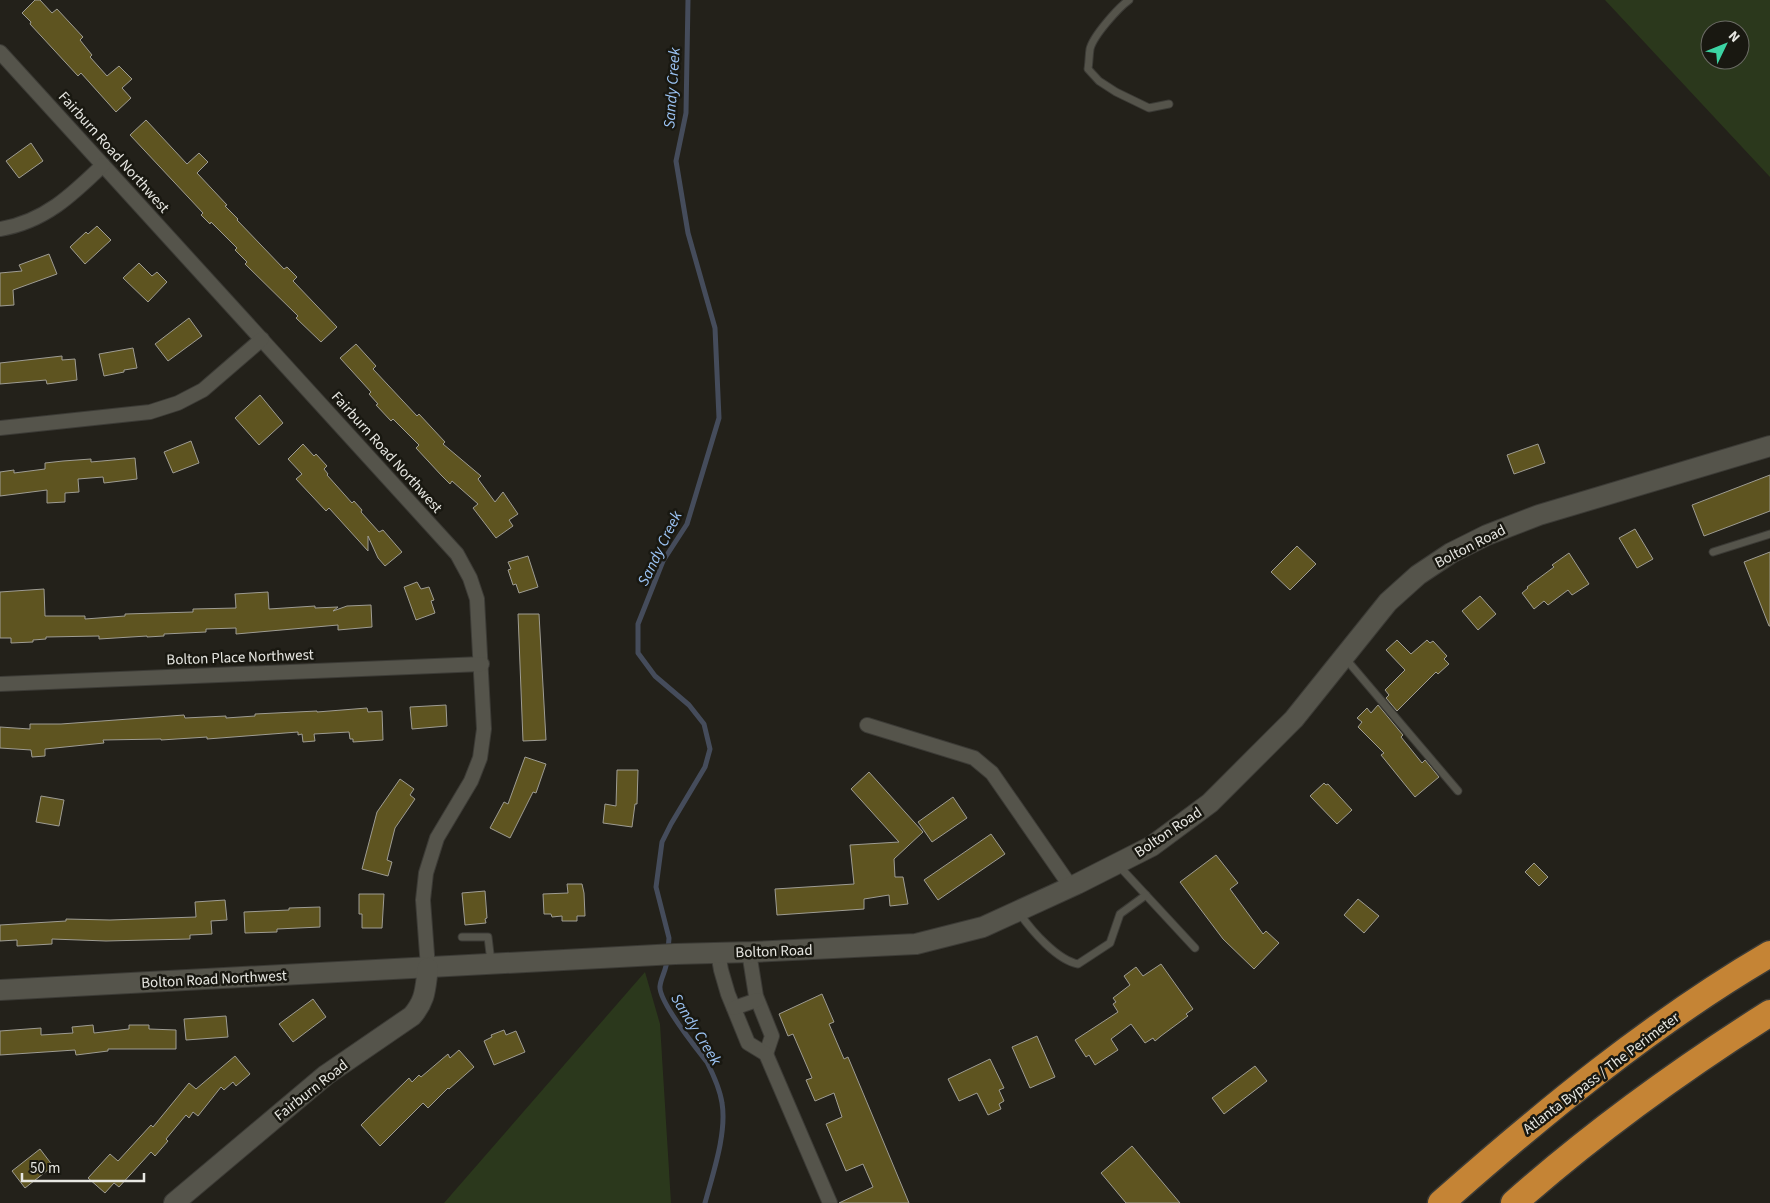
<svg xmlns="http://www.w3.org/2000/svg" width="1770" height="1203" font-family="'Source Sans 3',sans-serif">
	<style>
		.green { fill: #2b381c; fill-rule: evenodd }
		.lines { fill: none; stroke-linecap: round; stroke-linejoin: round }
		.stream { stroke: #454c5b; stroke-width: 5 }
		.building { fill: #5e5420; stroke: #9e9c93 }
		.lane-casing { stroke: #3c3b36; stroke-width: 9 }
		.street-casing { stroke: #3c3b36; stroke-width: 16 }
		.secondary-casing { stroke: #3c3b36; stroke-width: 22 }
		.highway-casing { stroke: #3c3b36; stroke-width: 29 }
		.lane { stroke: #55544b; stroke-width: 7 }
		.street { stroke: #55544b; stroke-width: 14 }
		.secondary { stroke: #55544b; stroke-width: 20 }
		.highway { stroke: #c58435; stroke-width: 26 }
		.labels { text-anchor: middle; stroke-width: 5; stroke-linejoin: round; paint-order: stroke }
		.street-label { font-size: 15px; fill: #e7e7e2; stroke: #191811 }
		.water-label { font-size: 16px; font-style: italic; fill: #9cc4f5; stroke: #191811 }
	</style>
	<rect width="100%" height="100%" fill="#23211a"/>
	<g class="green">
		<path d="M1605 0H1770V177ZM1710 30H1740V60H1710Z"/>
		<path d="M645 972 660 1024 671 1203H444Z"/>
	</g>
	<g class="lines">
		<g class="stream">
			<path d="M668 951 669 938 656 887 662 842 671 824 705 767 710 749 704 724 689 705 655 676 638 653V624L663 561 687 524 719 418 715 328 688 233 676 161 686 113 688 0"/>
			<path d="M667 959C667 969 661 977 660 986 658 1001 696 1048 707 1062 713 1074 720 1089 722 1103 727 1133 713 1173 705 1203"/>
		</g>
	</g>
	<g class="building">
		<path d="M35 0H40L52 13 57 9 83 37 80 40 92 55 90 57 107 76 119 66 132 79 122 88 131 98 116 112 81 73 78 76 30 24 31 22 22 13Z"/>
		<path d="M146 120 187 164 199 153 208 162 197 173 227 205 225 206 238 219 237 220 284 269 287 267 297 277 293 281 337 327 321 342 296 318 298 316 245 264 247 262 235 250 237 248 211 222 210 224 201 215 203 213 130 135Z"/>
		<path d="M31 143 43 161 19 178 6 161Z"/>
		<path d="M97 226 111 240 85 264 70 247 86 232 88 234Z"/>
		<path d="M49 254 57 274 13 290 14 305 0 306V273L22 271 19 265Z"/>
		<path d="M139 263 152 276 157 272 167 282 148 302 123 278Z"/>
		<path d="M189 318 202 336 168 361 155 344Z"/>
		<path d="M356 344 376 366 373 369 417 416 419 414 445 442 443 444 481 476 478 479 495 502 503 492 518 514 509 520 513 526 496 538 473 508 478 504 452 481 450 484 441 475 416 448 419 445 393 419 391 421 376 405 378 404 369 394 371 392 340 358Z"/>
		<path d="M133 348 137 368 124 370V372L104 376 99 354Z"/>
		<path d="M62 356V360L75 359 77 380 47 384 46 380 0 384V363Z"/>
		<path d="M260 395 283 423 259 445 235 418Z"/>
		<path d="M191 441 199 463 173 473 164 452Z"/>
		<path d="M303 444 314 456 316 454 327 466 324 469 328 474 327 475 352 503 354 501 362 510 361 512 379 532 383 530 402 552 385 566 378 558 368 536V551L329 508 326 511 296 479 302 474 288 459Z"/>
		<path d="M1538 444 1545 463 1514 474 1507 455Z"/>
		<path d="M135 458 137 479 104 483 103 477 78 479 79 492 65 493V502L47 503V490L0 496V472L14 470V473L45 469V463L63 461 91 459V462Z"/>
		<path d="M1770 475V511L1704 536 1692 505Z"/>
		<path d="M1635 529 1653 559 1637 568 1619 538Z"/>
		<path d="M1297 546 1316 564 1290 590 1271 572Z"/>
		<path d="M1770 552V626H1769L1744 562Z"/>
		<path d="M1569 553 1589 584 1572 595 1568 590 1548 605 1544 601 1534 609 1522 593 1528 588 1527 587 1554 567 1552 565Z"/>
		<path d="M528 556 538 587 519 593 516 584 513 585 508 570 511 569 508 562Z"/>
		<path d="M417 582 421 589 429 587 434 600 431 601 435 613 416 620 404 587Z"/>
		<path d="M44 589 45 616H85V619L125 616V614L193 612V609L236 608 235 594 268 592 269 609 315 606V608L338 607 333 611 347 606 371 605 372 627 338 630V625L236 634V628L206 629V632L164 634V636L147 637V636L99 639V636L46 637V639L33 640V642L11 643V638H0V592Z"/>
		<path d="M1480 596 1496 614 1478 630 1462 611Z"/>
		<path d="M518 614H539L546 740 523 741Z"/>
		<path d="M1397 640 1411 654 1427 640 1430 643 1433 641 1447 656 1444 659 1449 664 1438 674 1436 672 1397 711 1386 698 1389 695 1385 690 1405 670 1386 650Z"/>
		<path d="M446 705 447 726 412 729 410 707Z"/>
		<path d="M1378 705 1403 735 1401 737 1422 763 1425 760 1439 777 1415 797 1381 755 1384 753 1358 727 1362 722 1357 718 1367 708 1371 713Z"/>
		<path d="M367 708 368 712 382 711 383 740 353 742V739H350L349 732 314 734 315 741 303 742 302 734 298 735V732L207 739V737L161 740V739L103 740 104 743 45 749V756L32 757 31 750 0 748V727L30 729V724H61L184 715 185 718 226 716V718L255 716V714L317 711V712Z"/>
		<path d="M525 757 546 764 536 793 533 792 510 838 490 828 504 802 508 804Z"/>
		<path d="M617 770H638L637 804H635L632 827 603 823 605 804 616 806Z"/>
		<path d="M869 772 923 832 894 859 895 877H903L908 904 890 906 889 895 864 899V909L777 915 775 889 854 884 850 845 899 842 851 789Z"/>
		<path d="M400 779 414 789 410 795 415 799 395 828 387 860 392 862 388 876 362 869 377 812Z"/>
		<path d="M1324 783 1326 785 1328 784 1352 810 1337 824 1310 796Z"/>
		<path d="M41 796 64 800 59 826 36 822Z"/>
		<path d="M953 797 967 818 932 842 918 822Z"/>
		<path d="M991 834 1005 854 938 900 924 880Z"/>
		<path d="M1216 855 1238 883 1230 889 1263 934 1266 931 1279 943 1254 969 1223 939 1180 882Z"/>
		<path d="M1534 863 1548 877 1539 886 1525 872Z"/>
		<path d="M567 884H582L584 893 585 916H577V921H562V916L552 917 551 914H544L543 894 568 893Z"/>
		<path d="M485 891 487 918 485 919 486 923 465 925 462 893Z"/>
		<path d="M359 894H384L382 928H362V914H359Z"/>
		<path d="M1358 899 1379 916 1364 933 1344 915Z"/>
		<path d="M225 900 227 920 211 921 212 934 190 935V939L106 941 52 939V944L17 946V940L0 941V925L66 921V919L110 920 196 917 195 902Z"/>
		<path d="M320 907V927L277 929V932L245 933 244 912 289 910V908Z"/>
		<path d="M1161 964 1193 1009 1186 1014 1188 1016 1161 1036 1155 1041 1153 1038 1145 1043 1131 1024 1111 1039 1118 1050 1095 1065 1089 1055 1086 1057 1075 1040 1118 1012 1113 1004 1116 1002 1113 998 1130 985 1124 976 1136 967 1143 976Z"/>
		<path d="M822 994 834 1022 829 1024 844 1059 848 1057 909 1203H839L873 1187 863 1164 846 1171 826 1124 842 1117 834 1093 815 1101 806 1080 812 1078 793 1034 788 1036 779 1014Z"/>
		<path d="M313 999 326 1017 293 1042 279 1024Z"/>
		<path d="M226 1016 228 1037 186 1040 184 1019Z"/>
		<path d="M93 1025 94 1033 129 1029V1025H149V1029L176 1030V1049H108V1051L76 1055 75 1050 0 1055V1031L41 1028V1035L73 1033 72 1027Z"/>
		<path d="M504 1030 506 1035 516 1031 525 1052 494 1065 484 1041 492 1037 491 1035Z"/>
		<path d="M1037 1036 1055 1077 1030 1088 1012 1047Z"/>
		<path d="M459 1050 474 1067 449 1089 448 1088 428 1108 423 1103 380 1146 361 1125 409 1078 412 1082 419 1075 421 1077 448 1054 450 1058Z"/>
		<path d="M235 1056 250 1074 236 1086 233 1082 224 1090 221 1087 198 1116 193 1112 189 1118 186 1115 166 1139 168 1141 155 1156 151 1152 119 1187 114 1183 105 1193 88 1178 110 1154 118 1161 151 1125 153 1127 189 1083 196 1089Z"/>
		<path d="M990 1059 1004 1088 999 1090 1004 1101 999 1104 1001 1109 988 1115 977 1093 959 1101 948 1079Z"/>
		<path d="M1255 1066 1267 1081 1224 1114 1212 1098Z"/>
		<path d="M1132 1146 1180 1203H1126L1101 1173Z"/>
		<path d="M40 1149 53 1166 25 1188 12 1171Z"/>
	</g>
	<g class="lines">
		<g class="lane-casing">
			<g id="lane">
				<path d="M1129 0C1118 8 1093 36 1090 49 1089 56 1089 63 1088 69L1099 81 1116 92 1149 108 1169 104"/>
				<path d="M1713 552 1770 534"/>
				<path d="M1345 658 1458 791"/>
				<path d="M1119 866 1195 948"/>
				<path d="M1020 914C1032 931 1057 960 1078 964L1110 943 1120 914 1146 895"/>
				<path d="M462 937H488L491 962"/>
			</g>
		</g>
		<g class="street-casing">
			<g id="street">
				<path d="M0 52 457 554 470 578 477 599 484 729 480 758 471 781 437 838 426 873 423 900 428 968"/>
				<path d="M0 229C44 222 72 195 103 165"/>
				<path d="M0 428 150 412 178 403 203 390 262 339"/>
				<path d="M0 684 482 664"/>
				<path d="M867 725 974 758 992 773 1071 887"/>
				<path d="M749 952 756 996 772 1036 766 1054"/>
				<path d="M718 953 721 970 728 994 748 1043 766 1054 830 1203"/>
				<path d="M734 1008 757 1000"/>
			</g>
		</g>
		<g class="secondary-casing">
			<g id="secondary">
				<path d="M0 990 675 954 752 952 916 944 983 927 1077 884 1152 846 1210 803 1294 719 1388 602 1418 575 1451 553 1487 535 1539 515 1770 446"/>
				<path d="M174 1203 326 1075 412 1016C426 1000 425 989 428 968"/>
			</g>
		</g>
		<g class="highway-casing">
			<g id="highway">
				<path d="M1441 1203C1543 1113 1652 1023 1770 954"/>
				<path d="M1514 1203C1594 1132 1680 1070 1770 1013"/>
			</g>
		</g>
		<use href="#lane" class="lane"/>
		<use href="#street" class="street"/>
		<use href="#secondary" class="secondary"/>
		<use href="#highway" class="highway"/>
	</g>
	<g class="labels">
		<g class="street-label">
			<text transform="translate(114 152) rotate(48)" y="5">Fairburn Road Northwest</text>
			<text transform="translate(387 452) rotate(48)" y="5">Fairburn Road Northwest</text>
			<text transform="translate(1470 546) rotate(-27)" y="5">Bolton Road</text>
			<text transform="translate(240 657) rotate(-2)" y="5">Bolton Place Northwest</text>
			<text transform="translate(1168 832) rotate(-34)" y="5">Bolton Road</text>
			<text transform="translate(774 951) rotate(-2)" y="5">Bolton Road</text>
			<text transform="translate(214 979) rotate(-3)" y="5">Bolton Road Northwest</text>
			<text transform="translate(1601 1073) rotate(-37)" y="5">Atlanta Bypass / The Perimeter</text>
			<text transform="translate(311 1090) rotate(-38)" y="5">Fairburn Road</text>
		</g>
		<g class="water-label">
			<text transform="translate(671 88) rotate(-86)" y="6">Sandy Creek</text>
			<text transform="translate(659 548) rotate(-64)" y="6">Sandy Creek</text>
			<text transform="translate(697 1029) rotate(58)" y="6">Sandy Creek</text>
		</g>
	</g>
	<g transform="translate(1725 45) rotate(47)"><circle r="24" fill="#191811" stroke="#6b6b65"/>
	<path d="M0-4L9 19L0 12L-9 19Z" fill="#3cd4a4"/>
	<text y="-8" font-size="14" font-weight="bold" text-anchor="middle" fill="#e7e7e2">N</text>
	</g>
	<path d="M22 1173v8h122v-8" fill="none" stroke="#e7e7e2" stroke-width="2.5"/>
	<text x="30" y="1173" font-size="15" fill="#e7e7e2" stroke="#191811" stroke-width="4" paint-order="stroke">50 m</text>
</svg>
